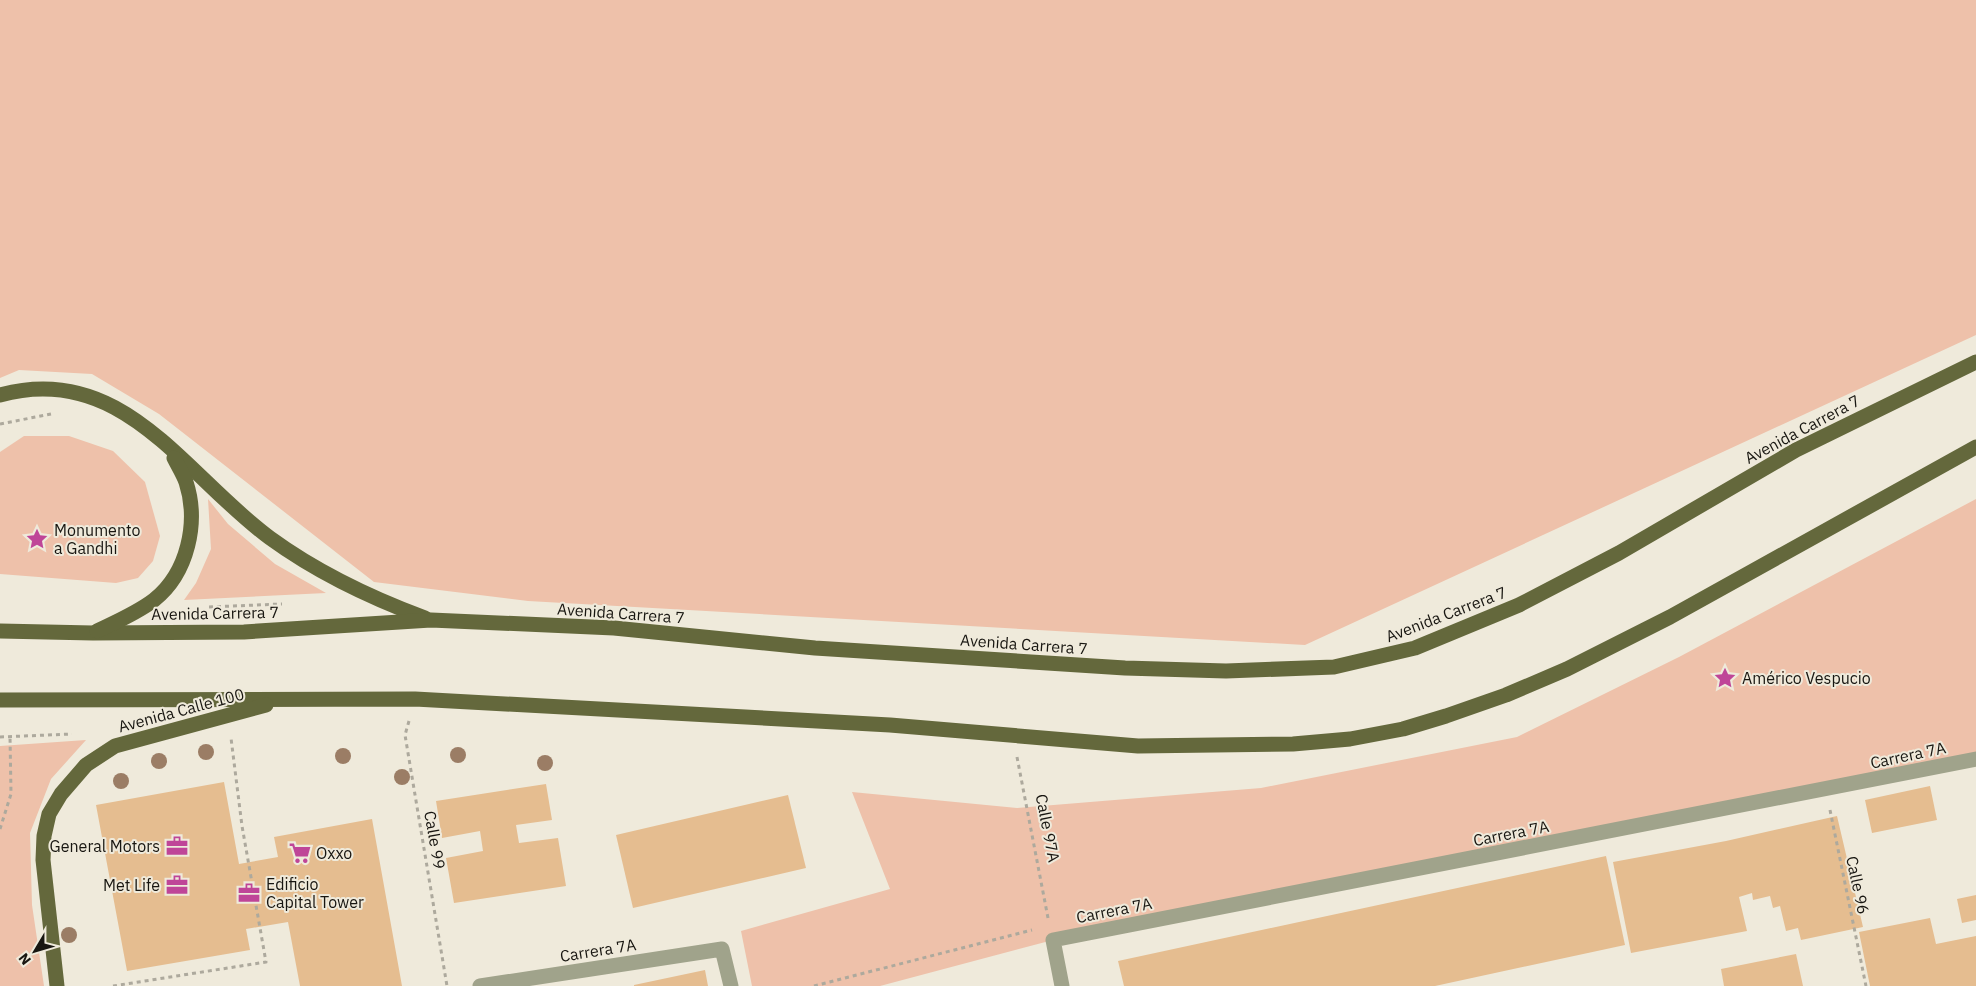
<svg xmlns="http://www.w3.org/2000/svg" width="1976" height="986" font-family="'IBM Plex Sans',sans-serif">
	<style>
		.green { fill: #eec1aa }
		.building { fill: #e5bd90 }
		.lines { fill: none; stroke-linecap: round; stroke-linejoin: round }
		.path { stroke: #ada99d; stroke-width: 3; stroke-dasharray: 4 4; stroke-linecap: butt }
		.street { stroke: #a0a38b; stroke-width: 15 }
		.primary { stroke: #64683c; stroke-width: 15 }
		.tree { fill: #9b7d65 }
		.labels { text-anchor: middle; stroke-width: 4; stroke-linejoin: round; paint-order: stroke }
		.street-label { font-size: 16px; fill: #181611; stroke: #efeadb }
		.poi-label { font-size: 16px; fill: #181611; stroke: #efeadb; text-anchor: start }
	</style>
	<rect width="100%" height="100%" fill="#efeadb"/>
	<g class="green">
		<path d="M0 0H1976V335L1305 645 528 601 374 582 159 414 92 374 19 370 0 378Z"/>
		<path d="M24 436H69L113 451 145 482 160 536 153 561 138 578 116 583 0 574V452Z"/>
		<path d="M208 499 228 524 275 564 326 593 184 600 196 583 211 549Z"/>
		<path d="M1976 499V759L1053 940 880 986H752L741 931 890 889 852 792 1017 808 1261 788 1517 737 1679 657Z"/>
		<path d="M86 740 51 779 30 833 32 905 44 986H0V746Z"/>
	</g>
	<g class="building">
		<path d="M224 782 239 864 278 857 274 837 372 819 402 986H300L288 922 246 929 250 950 127 971 96 805Z"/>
		<path d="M546 784 552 820 516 825 519 843 558 838 566 886 454 903 446 858 483 851 480 831 442 838 436 801Z"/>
		<path d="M1930 786 1937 820 1872 833 1865 800Z"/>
		<path d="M788 795 806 868 633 908 616 835Z"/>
		<path d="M1837 816 1863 927 1801 940 1798 928 1786 931 1780 906 1773 908 1770 896 1753 900 1752 893 1739 897 1747 931 1631 953 1613 862 1726 841Z"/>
		<path d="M1606 856 1625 945 1435 986H1124L1118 961Z"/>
		<path d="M1976 895V920L1962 923 1957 899Z"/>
		<path d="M1930 918 1936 944 1976 936V986H1870L1859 932Z"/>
		<path d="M1796 954 1803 986H1724L1721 969Z"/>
		<path d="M705 970 708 986H634V985Z"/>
	</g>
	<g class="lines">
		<g class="path">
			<path d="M0 424 51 414"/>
			<path d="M209 607 282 604"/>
			<path d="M409 721 405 735 447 986"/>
			<path d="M0 737 72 734"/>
			<path d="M1017 757 1048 918"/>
			<path d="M1830 810 1866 986"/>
			<path d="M0 829 11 794 10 736"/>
			<path d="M113 986 266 962 242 826 231 738"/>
			<path d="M814 986 1032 930"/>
		</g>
		<g class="street">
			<path d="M480 986 722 949 731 986"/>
			<path d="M1062 986 1053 940 1976 759"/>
		</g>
		<g class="primary">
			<path d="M0 395C123 361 184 475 270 538 318 573 371 598 425 618"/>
			<path d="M0 631 93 633 244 632 431 620 614 628 815 648 1125 668 1226 671 1334 667 1415 648 1519 605 1619 553 1796 450 1976 362"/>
			<path d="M97 631C116 622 137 613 154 600 188 573 199 522 186 482 183 474 178 466 174 458"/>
			<path d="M0 700 415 699 890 725 1138 746 1293 744 1350 739 1403 729 1446 716 1506 695 1567 669 1670 617 1976 447"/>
			<path d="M57 986 43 860 44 836 49 814 61 794 86 765 115 746 266 705"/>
		</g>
	</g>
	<g class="tree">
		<circle cx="206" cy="752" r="8"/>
		<circle cx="458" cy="755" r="8"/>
		<circle cx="343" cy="756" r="8"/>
		<circle cx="159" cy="761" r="8"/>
		<circle cx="545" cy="763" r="8"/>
		<circle cx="402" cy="777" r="8"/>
		<circle cx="121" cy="781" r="8"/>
		<circle cx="69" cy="935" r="8"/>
	</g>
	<defs>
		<g id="sight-bare" transform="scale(1.725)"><path d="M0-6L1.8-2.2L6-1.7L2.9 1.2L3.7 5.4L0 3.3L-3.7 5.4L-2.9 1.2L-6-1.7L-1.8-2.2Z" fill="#bf4598" stroke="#efeadb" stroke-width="2.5" paint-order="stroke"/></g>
		<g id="office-bare" transform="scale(1.725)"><path d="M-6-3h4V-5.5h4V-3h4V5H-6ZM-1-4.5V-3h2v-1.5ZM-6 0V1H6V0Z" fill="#bf4598" stroke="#efeadb" stroke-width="2.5" paint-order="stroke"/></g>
		<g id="supermarket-bare" transform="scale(1.725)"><path d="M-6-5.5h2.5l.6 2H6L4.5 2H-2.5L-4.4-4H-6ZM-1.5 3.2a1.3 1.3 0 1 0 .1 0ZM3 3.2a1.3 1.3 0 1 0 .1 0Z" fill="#bf4598" stroke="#efeadb" stroke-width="2.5" paint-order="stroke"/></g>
	</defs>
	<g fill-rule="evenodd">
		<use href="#sight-bare" x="37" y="539"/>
		<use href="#sight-bare" x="1725" y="678"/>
		<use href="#office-bare" x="177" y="846"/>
		<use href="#supermarket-bare" x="300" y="853"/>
		<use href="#office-bare" x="177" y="885"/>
		<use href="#office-bare" x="249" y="893"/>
	</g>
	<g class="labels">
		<g class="street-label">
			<text transform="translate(1802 429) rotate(-28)" y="6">Avenida Carrera 7</text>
			<text transform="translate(215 613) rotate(-1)" y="6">Avenida Carrera 7</text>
			<text transform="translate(621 613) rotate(4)" y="6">Avenida Carrera 7</text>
			<text transform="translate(1446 614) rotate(-21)" y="6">Avenida Carrera 7</text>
			<text transform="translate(1024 644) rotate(4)" y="6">Avenida Carrera 7</text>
			<text transform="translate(181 710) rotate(-15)" y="6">Avenida Calle 100</text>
			<text transform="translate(1908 755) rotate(-12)" y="6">Carrera 7A</text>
			<text transform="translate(1048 828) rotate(79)" y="6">Calle 97A</text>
			<text transform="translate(1511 833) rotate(-11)" y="6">Carrera 7A</text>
			<text transform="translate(435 840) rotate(80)" y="6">Calle 99</text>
			<text transform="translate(1858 885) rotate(78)" y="6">Calle 96</text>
			<text transform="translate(1114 910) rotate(-11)" y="6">Carrera 7A</text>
			<text transform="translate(598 950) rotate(-9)" y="6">Carrera 7A</text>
		</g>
		<g class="poi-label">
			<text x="54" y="536">Monumento<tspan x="54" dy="18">a Gandhi</tspan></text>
			<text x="1742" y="684">Américo Vespucio</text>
			<text x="160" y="852" text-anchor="end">General Motors</text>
			<text x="316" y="859">Oxxo</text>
			<text x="266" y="890">Edificio<tspan x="266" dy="18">Capital Tower</tspan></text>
			<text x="160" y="891" text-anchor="end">Met Life</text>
		</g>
	</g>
	<g transform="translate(35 951) rotate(232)" stroke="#efeadb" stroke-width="4" paint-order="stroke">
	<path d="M0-4L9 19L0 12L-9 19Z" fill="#181611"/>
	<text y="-8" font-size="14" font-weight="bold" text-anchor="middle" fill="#181611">N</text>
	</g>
</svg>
